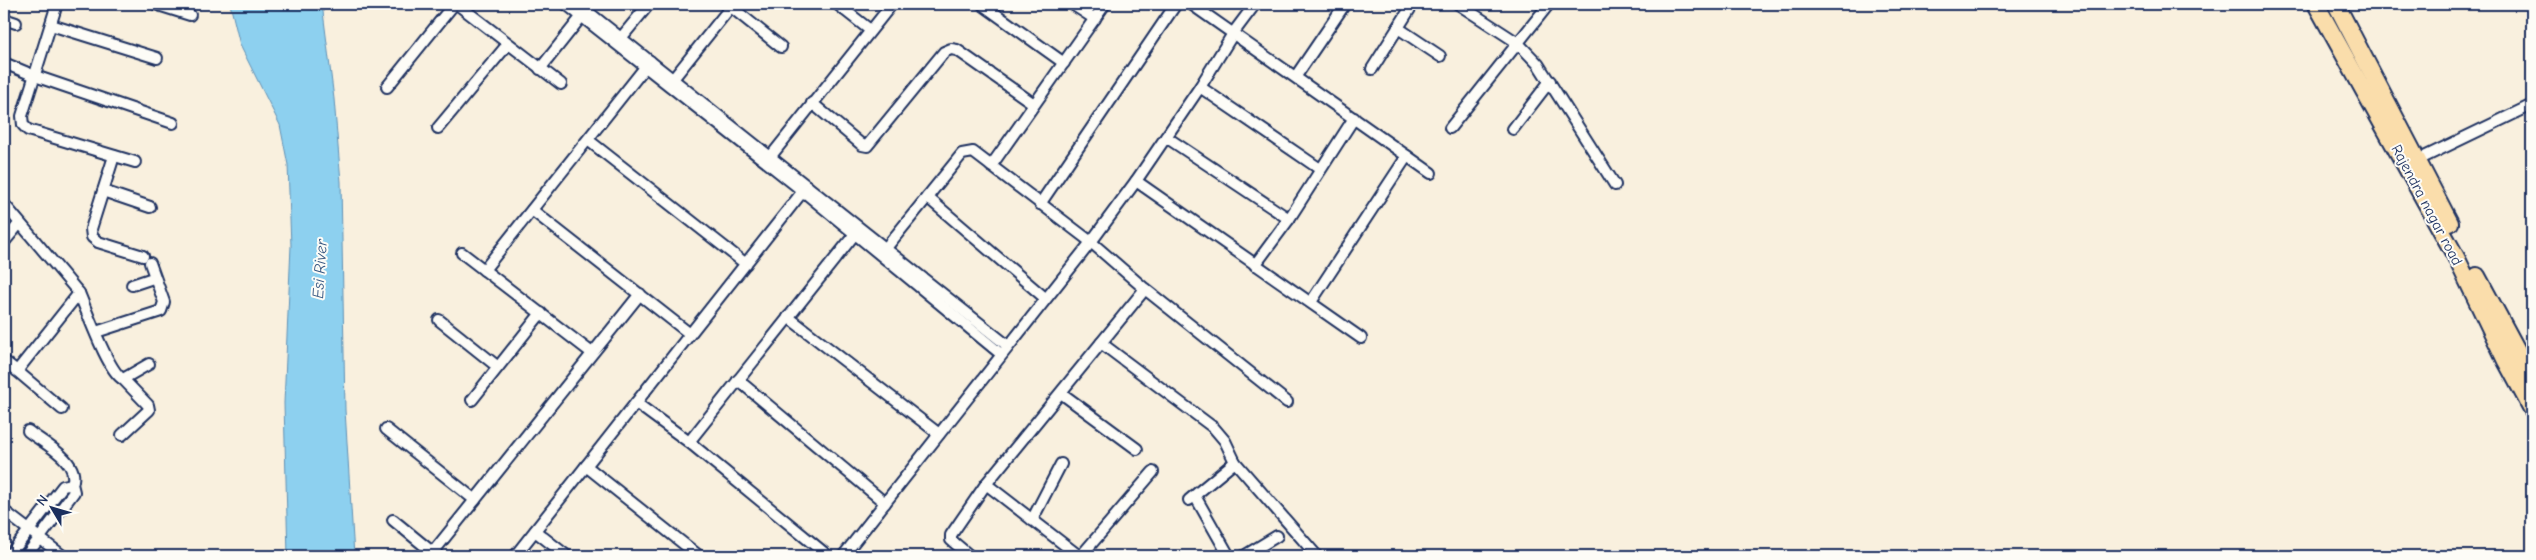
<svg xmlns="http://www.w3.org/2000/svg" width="2536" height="560" font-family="'Comic Neue',sans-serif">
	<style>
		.water { fill: #8dd0ef; stroke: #5f90b5 }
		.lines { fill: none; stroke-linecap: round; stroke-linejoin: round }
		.minor-casing { stroke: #1b2f5e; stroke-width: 14 }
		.primary-casing { stroke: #1b2f5e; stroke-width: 20 }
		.minor { stroke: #fdfcf7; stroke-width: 10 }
		.primary { stroke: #faddab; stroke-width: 16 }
		.labels { text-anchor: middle; stroke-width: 4; stroke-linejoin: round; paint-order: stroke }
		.street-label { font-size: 15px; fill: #1b2f5e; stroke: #fdfcf7 }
		.water-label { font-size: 16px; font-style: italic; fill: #385782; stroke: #fdfcf7 }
	</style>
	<rect width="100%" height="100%" fill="#f9f0de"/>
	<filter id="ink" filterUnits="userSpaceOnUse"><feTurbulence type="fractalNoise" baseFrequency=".02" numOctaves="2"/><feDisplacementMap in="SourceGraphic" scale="10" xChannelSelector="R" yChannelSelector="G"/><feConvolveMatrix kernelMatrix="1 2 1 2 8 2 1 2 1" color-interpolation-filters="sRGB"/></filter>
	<g filter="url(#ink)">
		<path class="water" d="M230 4H322L334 99 341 182 345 410 354 556H288L284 403 291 246 288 165 280 125 240 45Z"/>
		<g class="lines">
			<g class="minor-casing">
				<g id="minor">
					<path d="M57 4 22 116 23 125 28 130 135 162"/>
					<path d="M155 4 190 15"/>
					<path d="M457 4 561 84"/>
					<path d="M566 4 803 191 1001 354"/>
					<path d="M578 4 1008 346"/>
					<path d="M837 4 870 30"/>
					<path d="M1072 4 1095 19"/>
					<path d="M1191 4 1407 156 1311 302"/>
					<path d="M1458 4 1518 43 1538 64 1615 185"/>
					<path d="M983 5 1064 63"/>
					<path d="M730 6 781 47"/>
					<path d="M4 19 16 23"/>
					<path d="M51 25 157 58"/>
					<path d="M1398 28 1440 56"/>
					<path d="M621 38 649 4"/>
					<path d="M4 63 35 76 173 123"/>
					<path d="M540 69 582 16"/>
					<path d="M1372 69 1413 4"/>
					<path d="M1296 76 1345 4"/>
					<path d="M673 79 733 4"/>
					<path d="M387 87 454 4"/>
					<path d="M1200 87 1320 169"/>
					<path d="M812 103 862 145 867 146 944 52 951 49 957 50 1034 104"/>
					<path d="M438 128 508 44"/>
					<path d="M1450 128 1549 4"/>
					<path d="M1513 129 1550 81"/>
					<path d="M1166 137 1289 219"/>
					<path d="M588 140 746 264"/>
					<path d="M114 156 91 229 92 237 98 242 143 256"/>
					<path d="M771 156 892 4"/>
					<path d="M1407 156 1431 173"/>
					<path d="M2418 160 2532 105"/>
					<path d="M991 166 1105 4"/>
					<path d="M1136 181 1361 338"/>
					<path d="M103 191 150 207"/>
					<path d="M927 197 1045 298"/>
					<path d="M4 204 79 293 17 371 4 361"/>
					<path d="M1040 204 1176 4"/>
					<path d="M532 210 690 334"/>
					<path d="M4 242 19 224"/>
					<path d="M462 253 592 353"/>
					<path d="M881 254 962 154 973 152 1091 242 1145 289 1287 402"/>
					<path d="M1255 265 1289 219 1354 118"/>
					<path d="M484 270 650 61"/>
					<path d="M132 285 153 278"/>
					<path d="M1145 289 1101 343 1214 428 1225 441 1235 462"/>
					<path d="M79 293C87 311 108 372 123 379L149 364"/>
					<path d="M788 317 939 434"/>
					<path d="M439 320 498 367"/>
					<path d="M96 332 161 311 164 302 150 263"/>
					<path d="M17 371 62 409"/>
					<path d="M738 380 885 503"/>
					<path d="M1061 393 1137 449"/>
					<path d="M472 400 541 313"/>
					<path d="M636 403 689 442 828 556"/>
					<path d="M386 429 475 500"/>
					<path d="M28 431C43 443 81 461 72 484"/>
					<path d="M122 435 149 410 148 405 123 379"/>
					<path d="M689 442 858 230"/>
					<path d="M586 466 699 556"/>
					<path d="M986 484 1079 556"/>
					<path d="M1195 496 1229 556"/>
					<path d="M1189 500 1235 462 1317 556"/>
					<path d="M4 511 63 556"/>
					<path d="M393 520 437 556"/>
					<path d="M1032 520 1061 464"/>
					<path d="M535 531 567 556"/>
					<path d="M9 556 63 486 72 484 74 492 26 556"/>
					<path d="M430 556 640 294"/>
					<path d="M515 556 807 186"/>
					<path d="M843 556 1091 242 1136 181 1200 87 1234 32 1255 4"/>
					<path d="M970 556 951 540V535L986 484 1101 343"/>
					<path d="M1081 556 1153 472"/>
					<path d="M1244 556 1277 536"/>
				</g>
			</g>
			<g class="primary-casing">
				<g id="primary">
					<path d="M2316 4 2456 257 2506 361 2532 409"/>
					<path d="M2336 4 2450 223"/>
					<path d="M2477 276 2532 378"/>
				</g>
			</g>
			<use href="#minor" class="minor"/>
			<use href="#primary" class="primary"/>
		</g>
	</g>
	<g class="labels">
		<g class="street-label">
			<text transform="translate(2427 205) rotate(62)" y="5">Rajendra nagar road</text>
		</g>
		<g class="water-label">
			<text transform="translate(319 269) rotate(-86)" y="6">Esi River</text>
		</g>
	</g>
	<rect width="2536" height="560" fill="none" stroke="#fdfcf7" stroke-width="20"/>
	<rect x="10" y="10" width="2516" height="540" fill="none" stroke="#1b2f5e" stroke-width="2" filter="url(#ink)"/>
	<g transform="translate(52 508) rotate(308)" stroke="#fdfcf7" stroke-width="4" paint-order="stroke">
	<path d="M0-4L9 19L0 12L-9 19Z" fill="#1b2f5e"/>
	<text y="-8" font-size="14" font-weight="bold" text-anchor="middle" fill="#1b2f5e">N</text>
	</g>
</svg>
